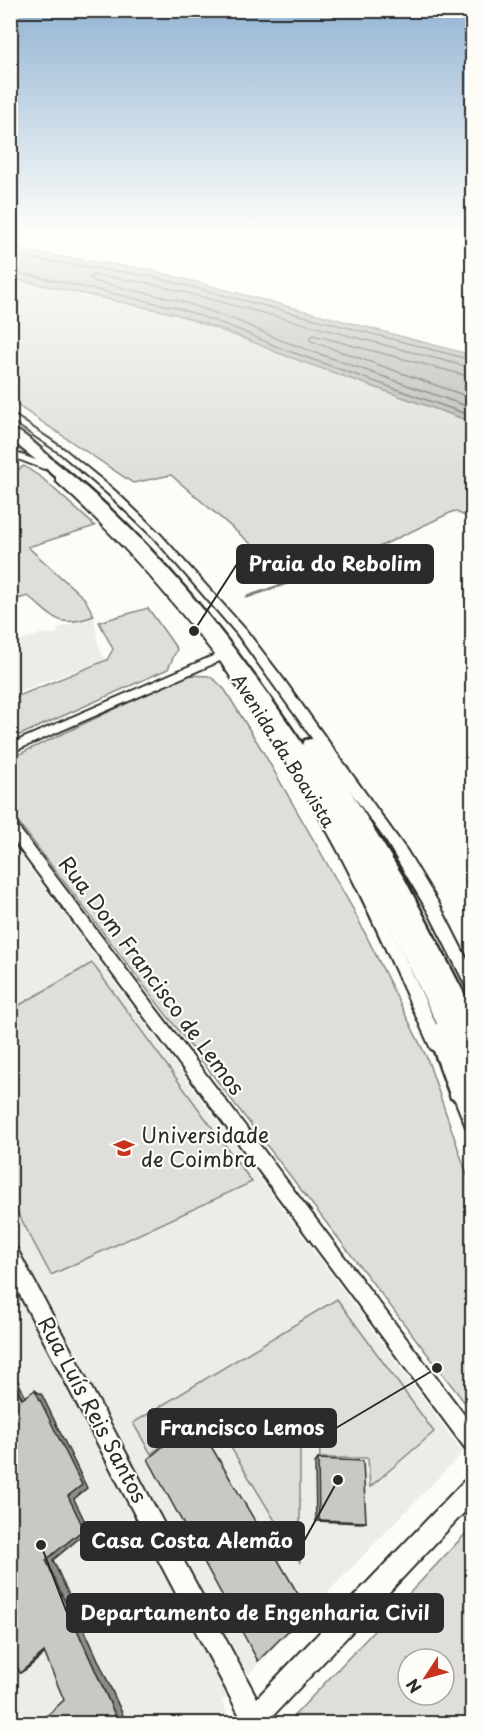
<svg xmlns="http://www.w3.org/2000/svg" width="483" height="1734" font-family="'Playpen Sans',sans-serif">
	<style>
		.built { fill: #edece8 }
		.green { fill: #dfdeda; stroke: #858482; stroke-width: 1.5; fill-rule: evenodd }
		.water { fill: #b5b4b1; stroke: #7e7d7b; stroke-width: 1.5 }
		.lines { fill: none; stroke-linecap: round; stroke-linejoin: round }
		.shore { stroke: #626261; stroke-width: 1.5 }
		.stream { stroke: #7e7d7b; stroke-width: 3 }
		.minor-casing { stroke: #2b2b2b; stroke-width: 4 }
		.highway-casing { stroke: #2b2b2b; stroke-width: 5 }
		.minor { fill: #fdfcf7; fill-rule: evenodd }
		.highway { fill: #fdfcf7; fill-rule: evenodd }
		.wall { fill: #adaca9; stroke: #2b2b2b; stroke-width: 1.5 }
		.shaded-wall { fill: #8d8c89; stroke: #2b2b2b; stroke-width: 1.5 }
		.building { fill: #c9c8c4; stroke: #2b2b2b; stroke-width: 1.5 }
		.labels { text-anchor: middle; stroke-width: 4.5; stroke-linejoin: round; paint-order: stroke }
		.street-label { font-size: 18px; fill: #2b2b2b; stroke: #fdfcf7 }
		.near-street-label { font-size: 21px; fill: #2b2b2b; stroke: #fdfcf7 }
		.near-poi-label { font-size: 21px; fill: #2b2b2b; stroke: #fdfcf7; text-anchor: start }
		.leader { fill: none; stroke: #2b2b2b; stroke-width: 2 }
		.callout-dot { fill: #2b2b2b; stroke: #fdfcf7; stroke-width: 2 }
		.callout { fill: #2b2b2b; stroke: #2b2b2b; stroke-width: 2 }
		.callout-label { font-size: 20px; text-anchor: middle; font-weight: bold; fill: #fff }
	</style>
	<rect width="100%" height="100%" fill="#fdfcf7"/>
	<filter id="ink" filterUnits="userSpaceOnUse"><feTurbulence type="fractalNoise" baseFrequency=".0167" numOctaves="2"/><feDisplacementMap in="SourceGraphic" scale="12" xChannelSelector="R" yChannelSelector="G"/><feConvolveMatrix kernelMatrix="1 2 1 2 8 2 1 2 1" color-interpolation-filters="sRGB"/></filter>
	<g filter="url(#ink)">
		<g class="built">
			<path d="M94 616 98 644 105 660 11 694V644L43 633 56 634 59 628Z"/>
			<path d="M11 843 463 1452 222 1702 232 1723H11Z"/>
		</g>
		<g class="green">
			<path d="M11 278 176 314 472 422V519L454 511 383 545 294 581 171 475 133 483 11 401Z"/>
			<path d="M24 466 42 478 95 526 28 547 85 599 94 616C57 629 55 618 28 596L11 601V474Z"/>
			<path d="M148 608 177 649 168 669 11 739V699L107 660 113 649 99 622Z"/>
			<path d="M187 675 209 676 216 681 225 690 262 750 353 909 427 1058 472 1189V1412L11 813V758Z"/>
			<path d="M92 963 252 1182 51 1275 11 1200V1010Z"/>
			<path d="M337 1299 434 1432 370 1487 368 1458H320L319 1438 300 1437V1562L207 1408 151 1454 133 1423Z"/>
			<path d="M472 1527V1723H292L291 1719ZM408 1659H444V1695H408Z"/>
		</g>
		<path class="water" d="M11 249 151 270 472 355V422L278 353 235 334 176 314 11 278Z"/>
		<g class="lines">
			<g class="shore">
				<path d="M10 256 150 276 472 360"/>
				<path d="M10 273 34 276 178 308 237 329 280 348 472 416"/>
				<path d="M472 368 149 283 94 275 90 277 93 281 181 301 240 322 283 341 472 408"/>
				<path d="M472 377 313 335 309 338 311 341 472 398"/>
			</g>
			<path class="stream" d="M247 597 290 582"/>
			<g class="minor-casing">
				<g id="minor">
					<path d="M10 413 65 450 114 490 160 534 245 629 284 680 407 851 439 904 472 969V989L467 988 429 913 386 841 237 634 154 538 108 494 60 453 10 419Z"/>
					<path d="M10 451 50 465 51 467 44 469 10 456Z"/>
					<path d="M59 476C68 480 76 490 83 496 104 515 124 533 142 554 276 704 363 861 445 1044L443 1049 437 1051 431 1049C400 981 371 913 336 847 301 782 261 721 220 661L10 753V744L215 655C164 590 117 536 56 481V477Z"/>
					<path d="M10 821 15 823 472 1425V1451L465 1448 10 836Z"/>
					<path d="M457 1077 463 1080 472 1102V1129L466 1127 449 1085 451 1080Z"/>
					<path d="M10 1247 17 1249 257 1698 464 1481 472 1478V1504L268 1721 269 1724H237L240 1716 10 1276Z"/>
				</g>
			</g>
			<g class="highway-casing">
				<path id="highway" d="M10 428C26 433 42 451 54 461 154 539 232 641 303 745L305 740 312 739 319 740 405 880 472 1009V1082H470L472 1091 469 1098 460 1102 451 1098 428 1034 431 1026 437 1024C359 860 269 695 144 561 103 516 58 477 10 439Z"/>
			</g>
			<use href="#minor" class="minor"/>
			<use href="#highway" class="highway"/>
		</g>
		<path class="wall" d="M318 1459 366 1522 362 1523 316 1521 315 1463Z"/>
		<g class="shaded-wall">
			<path d="M11 1375 18 1381 29 1405 22 1399Z"/>
			<path d="M35 1390 42 1395 87 1488 74 1499 89 1530 53 1560 127 1724H119L46 1560 68 1496Z"/>
			<path d="M51 1648 28 1668 20 1673 44 1652Z"/>
		</g>
		<g class="building">
			<path d="M11 1375 22 1399 35 1390 82 1485 68 1496 84 1529 46 1560 119 1724H38L64 1700 44 1652 20 1673 10 1649Z"/>
			<path d="M195 1419 308 1611 258 1661 148 1459Z"/>
			<path d="M318 1459 363 1461 366 1522 319 1520Z"/>
		</g>
	</g>
	<linearGradient id="sky" x2="0" y2="1"><stop stop-color="#93b4d2"/><stop offset="0.49" stop-color="#fefefb"/><stop offset="1" stop-color="#fefefb" stop-opacity="0"/></linearGradient>
	<rect width="483" height="473" fill="url(#sky)"/>
	<defs>
		<g id="university-bare" transform="scale(1.62)"><path d="M0-5L7-2L0 1L-7-2ZM-4 1L0 2.5L4 1V4Q0 6-4 4Z" fill="#c8321e" stroke="#fdfcf7" stroke-width="2.5" paint-order="stroke"/></g>
	</defs>
	<g fill-rule="evenodd">
		<use href="#university-bare" x="124" y="1148"/>
	</g>
	<g class="labels">
		<g class="street-label">
			<text transform="translate(283 751) rotate(58)" y="6">Avenida da Boavista</text>
		</g>
		<g class="near-street-label">
			<text transform="translate(151 976) rotate(53)" y="7">Rua Dom Francisco de Lemos</text>
			<text transform="translate(92 1410) rotate(62)" y="7">Rua Luís Reis Santos</text>
		</g>
		<g class="near-poi-label">
			<text x="141" y="1143">Universidade<tspan x="141" dy="24">de Coimbra</tspan></text>
		</g>
	</g>
	<path class="leader" d="M194 631L237 564M437 1368L336 1428M338 1480L304 1541M41 1545L67 1613"/>
	<g class="callout-dot">
		<circle cx="194" cy="631" r="6"/>
		<circle cx="437" cy="1368" r="6"/>
		<circle cx="338" cy="1480" r="6"/>
		<circle cx="41" cy="1545" r="6"/>
	</g>
	<g class="callout">
		<rect x="237" y="545" width="196" height="38" rx="6"/>
		<rect x="148" y="1409" width="188" height="38" rx="6"/>
		<rect x="81" y="1522" width="223" height="38" rx="6"/>
		<rect x="67" y="1594" width="376" height="38" rx="6"/>
	</g>
	<g class="callout-label">
		<text x="335" y="571">Praia do Rebolim</text>
		<text x="242" y="1435">Francisco Lemos</text>
		<text x="192" y="1548">Casa Costa Alemão</text>
		<text x="255" y="1620">Departamento de Engenharia Civil</text>
	</g>
	<rect width="483" height="1734" fill="none" stroke="#fdfcf7" stroke-width="36"/>
	<rect x="18" y="18" width="447" height="1698" fill="none" stroke="#2b2b2b" stroke-width="2" filter="url(#ink)"/>
	<g transform="translate(426 1677) rotate(234)"><circle r="28" fill="#fdfcf7" stroke="#a9a8a5" stroke-width="1.5"/>
	<path d="M0-4.5L10 22L0 15L-10 22Z" fill="#c8321e"/>
	<text y="-9" font-size="16" font-weight="bold" text-anchor="middle" fill="#2b2b2b">N</text>
	</g>
</svg>
